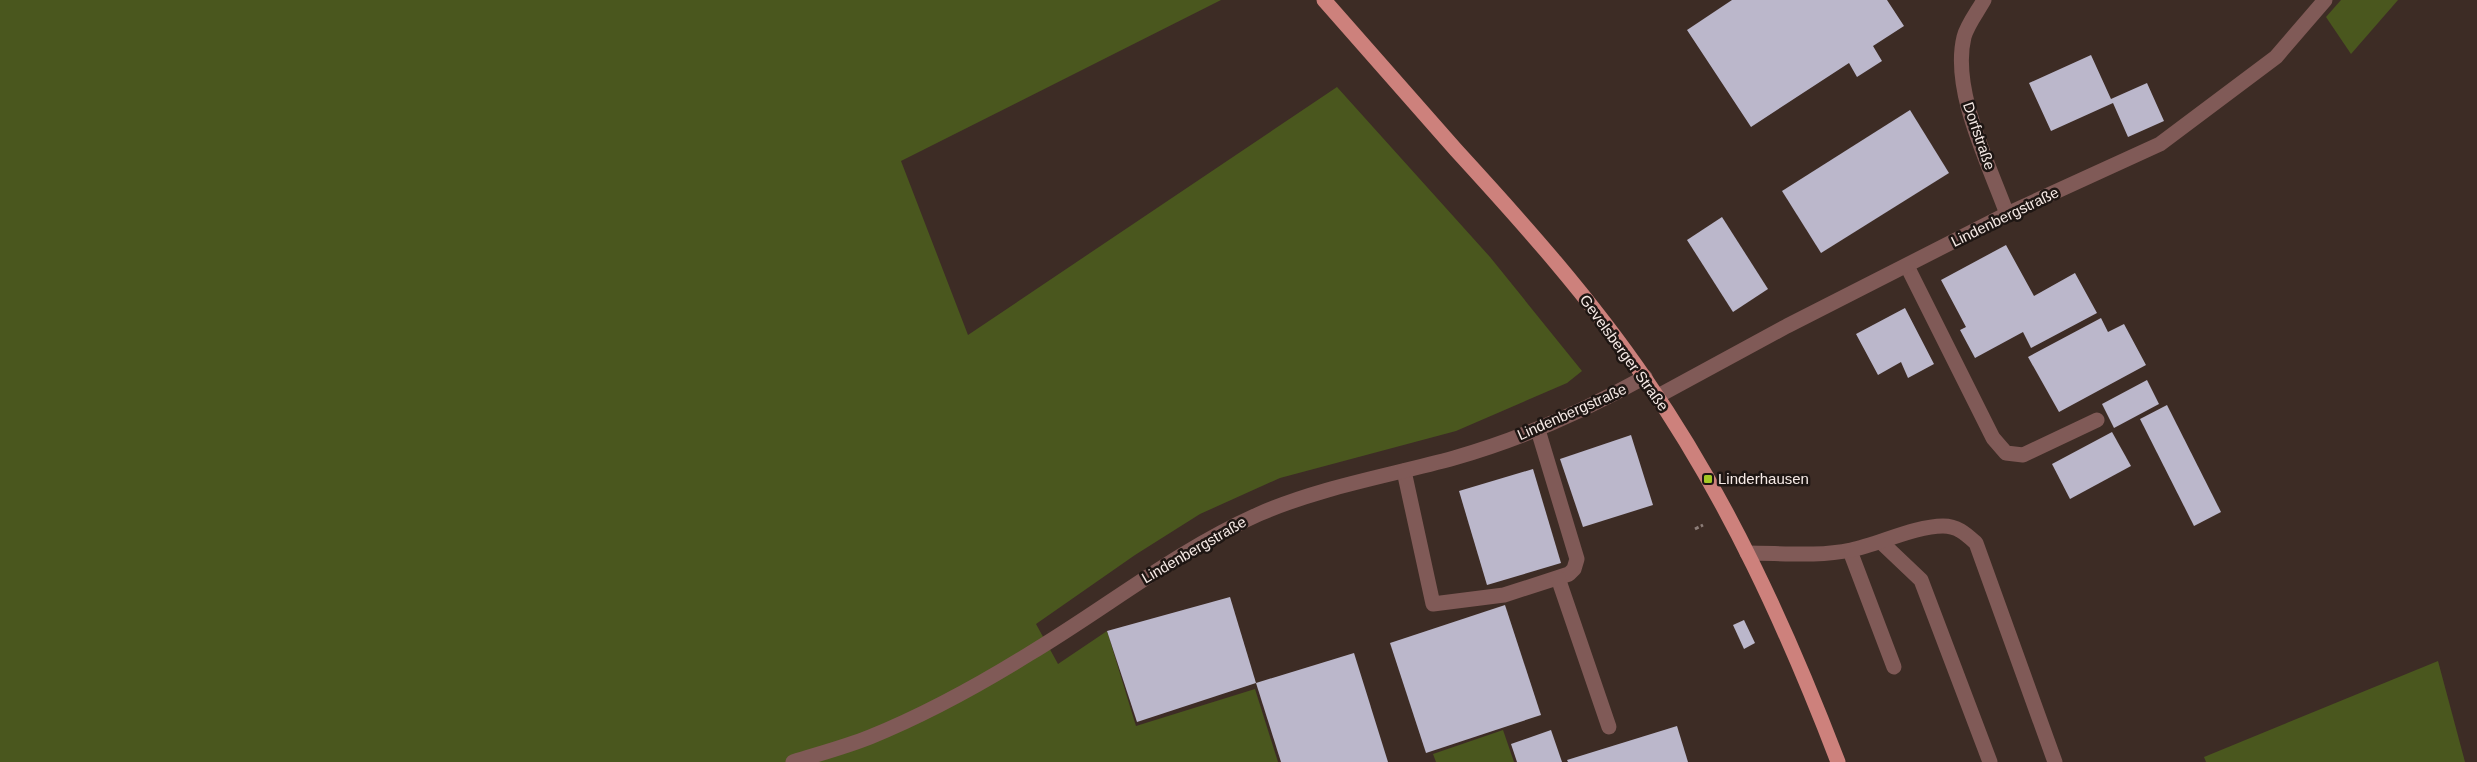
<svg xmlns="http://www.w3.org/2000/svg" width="2477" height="762" font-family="Helvetica,sans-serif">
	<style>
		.green { fill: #4a571e }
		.building { fill: #bbb7cb }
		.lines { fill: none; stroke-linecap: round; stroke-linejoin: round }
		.path { stroke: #8c7d78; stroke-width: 3; stroke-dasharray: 4 2.5; stroke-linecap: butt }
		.minor { stroke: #805a57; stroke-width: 15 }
		.major { stroke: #cd817c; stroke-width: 15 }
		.poi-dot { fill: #a4c824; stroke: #1e1613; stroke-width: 2 }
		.labels { text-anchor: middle; stroke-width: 5; stroke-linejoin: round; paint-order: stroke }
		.street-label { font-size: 15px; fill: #f6eae6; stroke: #1e1613 }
		.poi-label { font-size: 15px; fill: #f6eae6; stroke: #1e1613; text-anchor: start }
	</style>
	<rect width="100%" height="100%" fill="#3d2c25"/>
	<g class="green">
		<path d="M0 0H1221L901 161 968 335 1337 87 1490 257 1582 371 1567 383 1456 431 1280 478 1200 514 1135 555 1036 624 1058 664 1107 631 1136 726 1255 689 1278 762H0Z"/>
		<path d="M2341 0H2398L2351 54 2326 17Z"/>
		<path d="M2438 661 2465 762H2206L2204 757Z"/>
		<path d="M1503 730 1514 762H1436L1433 754Z"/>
	</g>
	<g class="building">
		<path d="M1732 0H1887L1904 26 1873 46 1882 61 1857 77 1849 63 1751 127 1687 30Z"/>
		<path d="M2091 55 2111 99 2147 83 2164 121 2128 137 2113 103 2051 131 2029 83Z"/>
		<path d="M1910 110 1949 173 1821 253 1782 191Z"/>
		<path d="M1722 217 1768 289 1733 312 1687 240Z"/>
		<path d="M2006 245 2034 296 2075 273 2097 313 2031 348 2023 332 1975 358 1960 330 1966 327 1941 280Z"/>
		<path d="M1905 308 1934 364 1908 378 1901 362 1878 375 1856 334Z"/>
		<path d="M2101 318 2108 332 2124 324 2146 365 2059 412 2028 357Z"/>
		<path d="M2147 380 2159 404 2114 428 2102 404Z"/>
		<path d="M2167 405 2221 512 2194 526 2140 419Z"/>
		<path d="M2112 432 2131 466 2070 499 2052 464Z"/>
		<path d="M1631 435 1653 505 1583 527 1560 459Z"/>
		<path d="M1533 469 1561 563 1487 585 1459 491Z"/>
		<path d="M1230 597 1256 683 1137 722 1107 631Z"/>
		<path d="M1505 605 1541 715 1426 753 1390 643Z"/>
		<path d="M1744 620 1755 643 1744 649 1733 625Z"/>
		<path d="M1354 653 1388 762H1281L1256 683Z"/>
		<path d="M1677 726 1688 762H1568L1567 760Z"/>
		<path d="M1551 730 1562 762H1517L1511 744Z"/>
	</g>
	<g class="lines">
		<path class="path" d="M1695 529 1703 525"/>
		<g class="minor">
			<path d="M1984 0C1978 11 1967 25 1964 37 1951 90 1989 164 2007 214"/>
			<path d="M1907 266 1993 438 2006 453 2023 455 2097 420"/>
			<path d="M1658 396 1787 326 2007 214 2160 144 2276 57 2325 0"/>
			<path d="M1404 471 1433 604 1504 595 1569 574 1574 569 1577 559 1538 430"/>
			<path d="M1881 542 1921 580 1990 762"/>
			<path d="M1850 551 1894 667"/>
			<path d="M1747 553C1781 553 1818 557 1851 550 1879 544 1916 526 1943 526 1958 526 1966 534 1976 543L2055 762"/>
			<path d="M1558 578 1609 727"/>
			<path d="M793 762C818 754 845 747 870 737 924 715 979 685 1029 654 1106 608 1176 551 1259 514 1321 487 1388 476 1454 458 1521 439 1584 411 1645 377"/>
		</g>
		<path class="major" d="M1324 0C1368 50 1412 100 1456 150 1523 223 1590 298 1646 380 1727 497 1787 629 1838 762"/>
	</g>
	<rect class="poi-dot" x="1703" y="474" width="10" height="10" rx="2.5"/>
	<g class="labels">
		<g class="street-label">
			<text transform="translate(1979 136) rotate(71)" y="5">Dorfstraße</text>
			<text transform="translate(2005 217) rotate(-26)" y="5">Lindenbergstraße</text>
			<text transform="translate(1624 353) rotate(54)" y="5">Gevelsberger Straße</text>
			<text transform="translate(1572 412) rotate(-24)" y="5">Lindenbergstraße</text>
			<text transform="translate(1194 550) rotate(-30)" y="5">Lindenbergstraße</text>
		</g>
		<g class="poi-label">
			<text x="1718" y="484">Linderhausen</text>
		</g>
	</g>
</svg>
